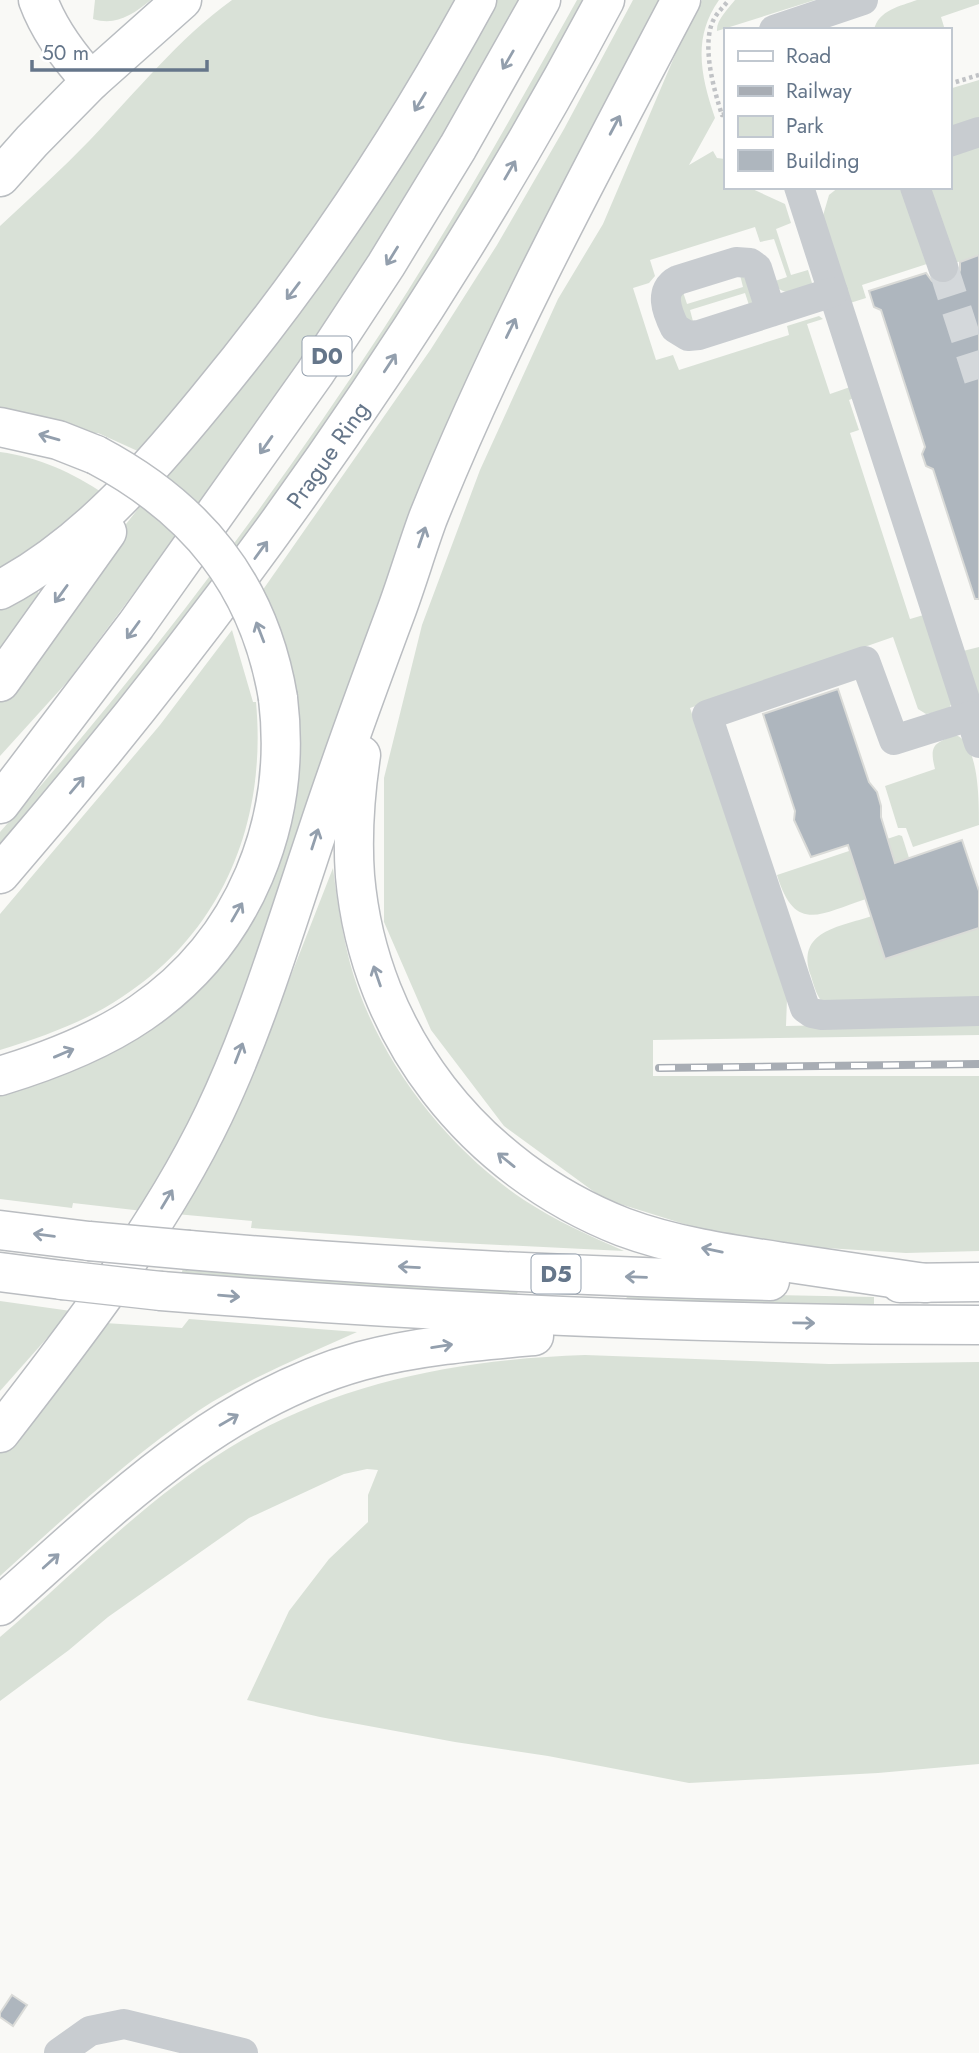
<svg xmlns="http://www.w3.org/2000/svg" width="979" height="2053" font-family="Jost,sans-serif">
	<style>
		.green { fill: #d9e1d7 }
		.building { fill: #aeb6be; stroke: #dadbd8; stroke-width: 2 }
		.lines { fill: none; stroke-linecap: round; stroke-linejoin: round }
		.minor-tunnel { stroke: #d4d8db; stroke-width: 30; stroke-dasharray: 30 15; stroke-linecap: butt }
		.major-casing { stroke: #b9bdc1; stroke-width: 41 }
		.highway-casing { stroke: #babdc1; stroke-width: 41 }
		.path { stroke: #c1c3c6; stroke-width: 4.5; stroke-dasharray: 3.5 3.5; stroke-linecap: butt }
		.minor { stroke: #c8ccd0; stroke-width: 30 }
		.major { stroke: #fff; stroke-width: 38 }
		.highway { stroke: #fff; stroke-width: 38 }
		.rail-casing { stroke: #a8adb4; stroke-width: 8 }
		.rail { stroke: #fff; stroke-width: 5; stroke-dasharray: 16; stroke-linecap: butt }
		.highway-bridge-casing { stroke: #babdc1; stroke-width: 41; stroke-linecap: butt }
		.highway-bridge { stroke: #fff; stroke-width: 38 }
		.oneway { stroke: #939fad }
		.labels { text-anchor: middle; stroke-width: 7; stroke-linejoin: round; paint-order: stroke }
		.shield { fill: #fff; stroke: #939fad; stroke-width: 2 }
		.shield-label { font-size: 23px; font-weight: bold; fill: #65768a }
		.street-label { font-size: 24px; fill: #65768a; stroke: #fff }
	</style>
	<rect width="100%" height="100%" fill="#f9f9f6"/>
	<g class="green">
		<path d="M95 0H151C132 15 116 26 93 19Z"/>
		<path d="M232 0H460L307 246 142 453 98 433H86L0 412V226C30 198 61 170 90 140 136 92 178 39 232 0Z"/>
		<path d="M495 0H520L443 140 370 258 264 419 68 681 0 756V696L85 576 333 262Z"/>
		<path d="M577 0H588L393 332 242 549 0 849V832C141 674 268 505 384 328 453 222 515 111 577 0Z"/>
		<path d="M633 0H663L237 1030 143 1211 73 1203 72 1208 0 1199V1086L133 1033 281 836 260 594 431 349 497 245 564 129Z"/>
		<path d="M702 0H719C692 38 701 77 715 118L689 165 713 151 717 158 725 159V187H748L785 204 791 223 776 229 791 275 808 270 812 283C797 293 785 298 772 282L787 277 774 239 760 242 755 227 650 260 655 276 649 283 633 288 656 360 673 355 679 370 789 335 787 326 819 316 823 319 807 324 830 394 853 386 856 397 849 400 859 430 850 433 910 619 927 614 953 701 948 710 926 714 918 709 893 637 690 708 787 999 786 1026 979 1022V1035L653 1040V1076H979V1251L906 1253 745 1243 604 1199 504 1126 431 1030 384 922V778L422 625 480 470 558 299 603 224 684 34Z"/>
		<path d="M735 0H815L717 31C716 20 728 9 735 0Z"/>
		<path d="M917 0H979V4L941 17 945 30H874C878 10 901 6 917 0Z"/>
		<path d="M979 80V124L949 134V89Z"/>
		<path d="M979 138V255L949 265 922 187H949V148Z"/>
		<path d="M839 187H908L933 262 862 285 866 298 850 303 822 219 829 195Z"/>
		<path d="M739 271H741L756 298 750 308 745 293 690 310 694 325 686 324 677 298 682 289 687 304 743 287Z"/>
		<path d="M0 452C39 457 73 473 104 494L0 576Z"/>
		<path d="M36 590 41 596 0 654V610Z"/>
		<path d="M232 630 253 702H256C267 820 224 931 122 997 85 1022 42 1037 0 1050V914L160 725Z"/>
		<path d="M979 647V702L963 651Z"/>
		<path d="M956 735C979 744 979 801 979 825L913 847 906 828H898L885 786 935 769C929 745 934 743 956 735Z"/>
		<path d="M899 835 902 836 909 858 886 866 872 844Z"/>
		<path d="M861 847 866 899C820 914 795 934 777 875Z"/>
		<path d="M333 868C337 900 342 932 350 963 375 1056 445 1147 524 1200 556 1221 590 1236 624 1251L440 1242 251 1228 252 1221 176 1214 247 1088Z"/>
		<path d="M872 916 979 928V1001L822 1002C816 994 814 986 811 976 795 931 839 927 872 916Z"/>
		<path d="M184 1265 520 1288 514 1299 181 1275Z"/>
		<path d="M629 1292 874 1297V1306L628 1303 626 1295Z"/>
		<path d="M0 1301 71 1311 0 1391Z"/>
		<path d="M189 1319 357 1332C303 1356 247 1379 198 1411 128 1459 63 1519 0 1576V1449L105 1323 182 1328Z"/>
		<path d="M585 1355 829 1364 979 1362V1764L878 1773 689 1783 548 1756 455 1742 320 1717 247 1700 289 1611 329 1559 368 1522V1495L378 1470 367 1469 344 1474 249 1518 108 1617 69 1650 0 1701V1637C75 1573 145 1500 229 1448 336 1382 461 1359 585 1355Z"/>
	</g>
	<g class="building">
		<path d="M979 255V599H975L933 469 926 466 922 454 925 447 881 310 874 307 869 291 926 273 932 281 940 284H948L957 278 960 270V262Z"/>
		<path d="M838 689 869 782 877 792 881 806V817L895 863 962 840 979 891V928L885 959 848 845 811 857 794 820 795 811 763 714Z"/>
		<path d="M12 1995 27 2005 13 2026 0 2017V2013Z"/>
	</g>
	<g class="lines">
		<path class="minor-tunnel" d="M943 267 979 379"/>
		<g class="major-casing">
			<path id="major" d="M0 177 32 141 91 81 182 0"/>
		</g>
		<g class="highway-casing">
			<g id="highway">
				<path d="M38 0C49 30 70 58 91 81"/>
				<path d="M0 427 58 440 96 455"/>
				<path d="M0 590C83 546 146 474 205 402 309 277 399 143 477 0"/>
				<path d="M0 682 107 532"/>
				<path d="M361 755C355 795 352 835 355 876 369 1036 475 1169 623 1227 674 1246 729 1254 783 1262 830 1269 877 1276 925 1283"/>
				<path d="M0 804 136 625 315 373 386 265 458 147 541 0"/>
				<path d="M0 874C233 605 438 315 605 0"/>
				<path d="M0 1076C49 1061 99 1042 141 1013 245 942 293 821 278 698"/>
				<path d="M0 1230 89 1241"/>
				<path d="M189 1250C382 1267 576 1276 770 1281"/>
				<path d="M0 1272 62 1280"/>
				<path d="M900 1283 979 1282"/>
				<path d="M161 1291C434 1313 706 1325 979 1325"/>
				<path d="M0 1433C77 1334 160 1227 214 1114 256 1026 285 928 316 836 341 760 369 684 397 609 408 579 417 548 428 518 500 339 591 171 681 0"/>
				<path d="M0 1606C109 1510 216 1401 361 1361 417 1346 477 1341 534 1336"/>
			</g>
		</g>
		<g class="path">
			<path d="M949 84 979 75"/>
			<path d="M725 114 722 115C714 90 700 42 715 17 719 11 724 6 729 0"/>
		</g>
		<g class="minor">
			<path d="M774 30 863 0"/>
			<path d="M949 142 979 132"/>
			<path d="M799 187 979 743"/>
			<path d="M915 187 943 267"/>
			<path d="M771 312 757 268 750 263 736 262 678 280C658 290 667 312 675 328L688 336 699 335 833 292"/>
			<path d="M970 716 894 740 865 661 707 715 805 1008 812 1013 822 1015 979 1011"/>
			<path d="M59 2053 90 2031 124 2024 243 2053"/>
		</g>
		<use href="#major" class="major"/>
		<use href="#highway" class="highway"/>
		<g class="rail-casing">
			<path id="rail" d="M659 1068 979 1064"/>
		</g>
		<use href="#rail" class="rail"/>
		<g class="highway-bridge-casing">
			<g id="highway-bridge">
				<path d="M96 455C196 508 259 584 278 698"/>
				<path d="M89 1241 189 1250"/>
				<path d="M62 1280 161 1291"/>
			</g>
		</g>
		<use href="#highway-bridge" class="highway-bridge"/>
	</g>
	<defs><path id="oneway-shaft" d="M-6 0H5M1.5-3L5.5 0L1.5 3" fill="none" stroke-width="1.6" stroke-linecap="round" stroke-linejoin="round" transform="scale(1.75)"/></defs>
	<g class="oneway">
		<use href="#oneway-shaft" transform="translate(508 60) rotate(120)"/>
		<use href="#oneway-shaft" transform="translate(420 102) rotate(121)"/>
		<use href="#oneway-shaft" transform="translate(615 125) rotate(-62)"/>
		<use href="#oneway-shaft" transform="translate(510 170) rotate(-60)"/>
		<use href="#oneway-shaft" transform="translate(392 256) rotate(122)"/>
		<use href="#oneway-shaft" transform="translate(293 291) rotate(127)"/>
		<use href="#oneway-shaft" transform="translate(511 328) rotate(-64)"/>
		<use href="#oneway-shaft" transform="translate(390 363) rotate(-57)"/>
		<use href="#oneway-shaft" transform="translate(49 437) rotate(-164)"/>
		<use href="#oneway-shaft" transform="translate(266 445) rotate(125)"/>
		<use href="#oneway-shaft" transform="translate(422 537) rotate(-71)"/>
		<use href="#oneway-shaft" transform="translate(261 550) rotate(-54)"/>
		<use href="#oneway-shaft" transform="translate(61 594) rotate(126)"/>
		<use href="#oneway-shaft" transform="translate(133 630) rotate(126)"/>
		<use href="#oneway-shaft" transform="translate(260 632) rotate(-111)"/>
		<use href="#oneway-shaft" transform="translate(77 785) rotate(-50)"/>
		<use href="#oneway-shaft" transform="translate(315 839) rotate(-72)"/>
		<use href="#oneway-shaft" transform="translate(237 912) rotate(-60)"/>
		<use href="#oneway-shaft" transform="translate(377 976) rotate(-109)"/>
		<use href="#oneway-shaft" transform="translate(64 1053) rotate(-23)"/>
		<use href="#oneway-shaft" transform="translate(239 1053) rotate(-69)"/>
		<use href="#oneway-shaft" transform="translate(506 1160) rotate(-141)"/>
		<use href="#oneway-shaft" transform="translate(167 1199) rotate(-59)"/>
		<use href="#oneway-shaft" transform="translate(44 1235) rotate(-173)"/>
		<use href="#oneway-shaft" transform="translate(712 1250) rotate(-168)"/>
		<use href="#oneway-shaft" transform="translate(409 1267) rotate(-177)"/>
		<use href="#oneway-shaft" transform="translate(636 1277) rotate(-178)"/>
		<use href="#oneway-shaft" transform="translate(229 1296) rotate(5)"/>
		<use href="#oneway-shaft" transform="translate(804 1323) rotate(1)"/>
		<use href="#oneway-shaft" transform="translate(442 1346) rotate(-9)"/>
		<use href="#oneway-shaft" transform="translate(229 1420) rotate(-30)"/>
		<use href="#oneway-shaft" transform="translate(51 1561) rotate(-42)"/>
	</g>
	<g class="labels">
		<g class="shield">
			<rect x="302.5" y="336.5" width="49" height="39" rx="5"/>
			<rect x="531.5" y="1254.5" width="49" height="39" rx="5"/>
		</g>
		<g class="shield-label">
			<text x="327" y="364">D0</text>
			<text x="556" y="1282">D5</text>
		</g>
		<g class="street-label">
			<text transform="translate(328 455) rotate(-55)" y="8">Prague Ring</text>
		</g>
	</g>
	<rect x="724" y="28" width="228" height="161" fill="#ffffff" stroke="#c1c8d0" stroke-width="2"/>
	<rect x="738" y="51" width="35" height="10" fill="#ffffff" stroke="#c1c8d0" stroke-width="2"/>
	<text x="786" y="63" font-size="21" fill="#65768a">Road</text>
	<rect x="738" y="86" width="35" height="10" fill="#a8adb4" stroke="#c1c8d0" stroke-width="2"/>
	<text x="786" y="98" font-size="21" fill="#65768a">Railway</text>
	<rect x="738" y="116" width="35" height="21" fill="#d9e1d7" stroke="#c1c8d0" stroke-width="2"/>
	<text x="786" y="133" font-size="21" fill="#65768a">Park</text>
	<rect x="738" y="150" width="35" height="21" fill="#aeb6be" stroke="#c1c8d0" stroke-width="2"/>
	<text x="786" y="168" font-size="21" fill="#65768a">Building</text>
	<path d="M32 60v10h175v-10" fill="none" stroke="#65768a" stroke-width="3.5"/>
	<text x="42" y="60" font-size="21" fill="#65768a" stroke="#ffffff" stroke-width="5" paint-order="stroke">50 m</text>
</svg>
